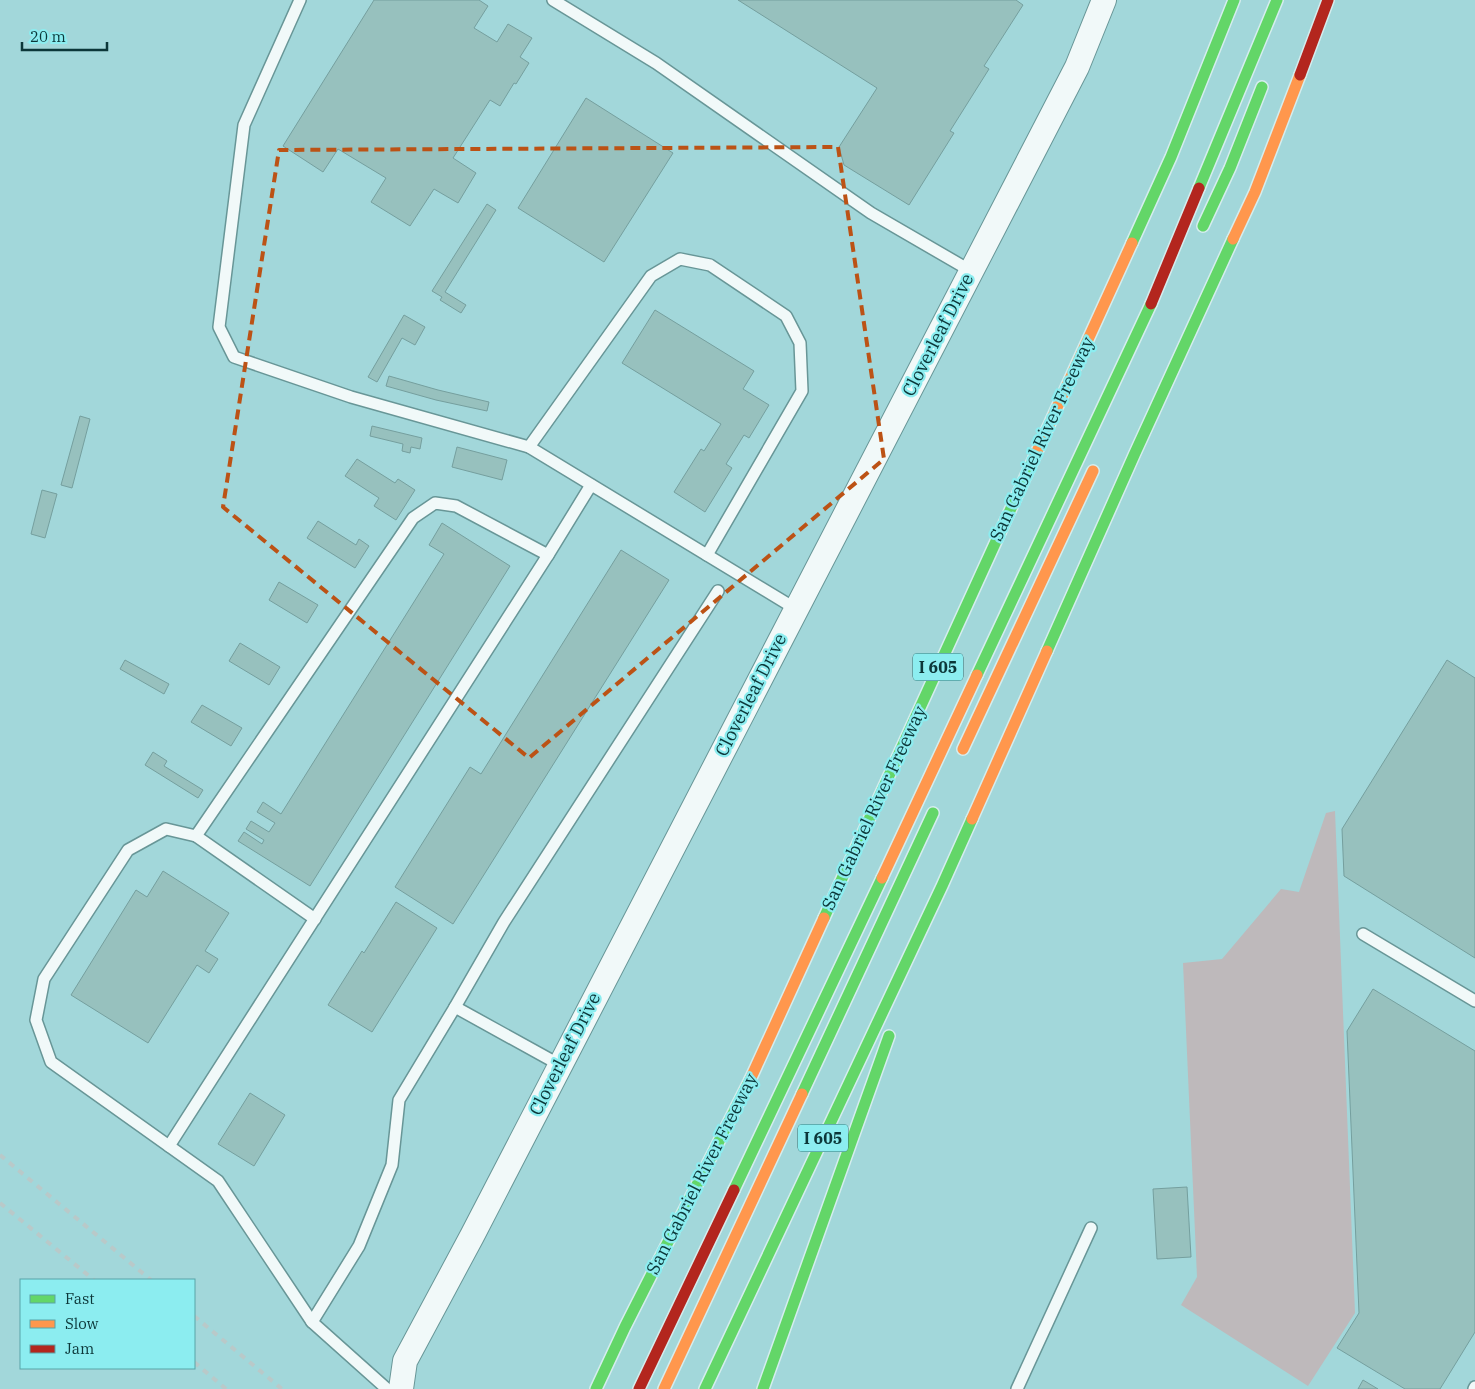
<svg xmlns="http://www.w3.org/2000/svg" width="1475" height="1389" font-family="'IBM Plex Serif',serif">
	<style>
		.green { fill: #beb9bb }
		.building { fill: #97c1be; stroke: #759f9e }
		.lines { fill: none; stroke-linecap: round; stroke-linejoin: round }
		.lane-casing { stroke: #689697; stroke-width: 14 }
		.street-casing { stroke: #689697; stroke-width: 26 }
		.fast-casing { stroke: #d5edee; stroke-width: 14 }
		.slow-casing { stroke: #d5edee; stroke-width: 14 }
		.jam-casing { stroke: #d5edee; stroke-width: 14 }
		.lane { stroke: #f1f9f9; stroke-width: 11 }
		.street { stroke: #f1f9f9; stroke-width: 24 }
		.fast { stroke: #63d668; stroke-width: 11 }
		.slow { stroke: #ff974d; stroke-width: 11 }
		.jam { stroke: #b3261e; stroke-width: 11 }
		.rail { stroke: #b9c9c9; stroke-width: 4; stroke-dasharray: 6 6; stroke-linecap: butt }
		.marked { fill: none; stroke: #bc5215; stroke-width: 4; stroke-dasharray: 10 6; stroke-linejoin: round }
		.labels { text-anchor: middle; stroke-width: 4.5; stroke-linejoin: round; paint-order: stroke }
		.shield { fill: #8cedf0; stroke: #326e70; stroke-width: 1 }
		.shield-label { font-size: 16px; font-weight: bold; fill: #0c3739 }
		.street-label { font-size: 18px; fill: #0c3739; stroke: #8cedf0 }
	</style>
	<rect width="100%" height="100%" fill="#a2d7da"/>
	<path class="green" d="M1335 811 1355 1313 1308 1386 1181 1305 1197 1277 1183 963 1222 959 1281 889 1299 892 1326 813Z"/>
	<g class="building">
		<path d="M374 0H479L488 6 474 28 497 42 508 24 532 38 520 57 529 63 516 84 514 83 500 106 490 100 453 158 476 173 458 203 434 189 410 226 371 202 386 178 338 149 323 172 283 146Z"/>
		<path d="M738 0H1016L1023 5 984 66 989 69 950 131 954 133 909 205 844 165 839 147 877 88Z"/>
		<path d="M586 98 673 153 604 262 518 208Z"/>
		<path d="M487 204 496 210 445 292 466 305 461 313 440 300 442 297 432 291Z"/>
		<path d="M655 310 754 371 743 389 769 405 749 438 744 435 726 464 732 468 705 512 674 492 701 449 704 451 721 424 622 363Z"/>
		<path d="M404 315 425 327 415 345 402 338 377 382 368 377Z"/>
		<path d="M389 376 438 390 489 402 487 411 436 400 386 386Z"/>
		<path d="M80 416 90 419 72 488 61 485Z"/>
		<path d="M372 426 422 438 420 449 411 447 410 453 402 451 403 444 370 436Z"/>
		<path d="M457 447 507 460 502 480 452 467Z"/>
		<path d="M357 459 395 483 398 479 415 490 396 520 374 506 379 498 345 476Z"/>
		<path d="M42 490 57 494 45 538 31 534Z"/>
		<path d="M318 521 356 545 359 539 369 546 355 568 307 538Z"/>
		<path d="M442 523 510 566 310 886 238 841 244 832 262 844 264 840 246 829 251 821 269 832 275 823 257 812 263 802 281 814 444 554 429 545Z"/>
		<path d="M621 550 669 580 453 924 395 887 470 767 481 774Z"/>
		<path d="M279 582 318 605 307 623 269 600Z"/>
		<path d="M240 643 280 667 269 685 229 661Z"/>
		<path d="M125 660 169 684 164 694 120 669Z"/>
		<path d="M1447 660 1475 678V958L1344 876 1342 829Z"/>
		<path d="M202 705 242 728 231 746 191 722Z"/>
		<path d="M153 752 167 761 164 766 203 790 198 798 145 765Z"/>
		<path d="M163 871 229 913 205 951 218 959 209 973 197 965 148 1043 71 995 136 890 147 897Z"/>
		<path d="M396 902 437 928 372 1032 328 1005 362 951 364 953Z"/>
		<path d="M1373 989 1475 1051V1332L1440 1389H1405L1337 1348 1359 1313 1347 1031Z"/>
		<path d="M250 1093 285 1115 254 1166 218 1144Z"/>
		<path d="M1187 1187 1191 1257 1157 1259 1153 1189Z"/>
		<path d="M1363 1380 1378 1389H1358Z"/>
	</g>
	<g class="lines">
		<g class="lane-casing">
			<g id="lane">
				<path d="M300 0 244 125 219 327 234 357 351 397 529 447 796 609"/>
				<path d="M553 0 656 63 871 213 971 271"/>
				<path d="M529 447 651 276 680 259 710 265 786 316 800 343 802 391 707 555"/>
				<path d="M196 836 315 919"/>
				<path d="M1363 934 1475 1001"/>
				<path d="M560 1065 455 1007 504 922 718 591"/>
				<path d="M169 1146 548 555"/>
				<path d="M312 1322 218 1181 51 1062 36 1020 44 979 128 850 166 829 196 836 413 518 435 503 456 506 548 555 591 485"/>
				<path d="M387 1389 312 1322 359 1246 392 1165 399 1100 455 1007"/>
				<path d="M1017 1389 1091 1228"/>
				<path d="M1474 1389 1475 1387"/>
			</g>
		</g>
		<g class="street-casing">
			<path id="street" d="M401 1389 405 1361 472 1236 1077 67 1104 0"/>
		</g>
		<g class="fast-casing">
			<g id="fast">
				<path d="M1199 188 1277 0"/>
				<path d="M1203 226 1230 168 1262 87"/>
				<path d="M1132 243 1171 157 1234 0"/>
				<path d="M1047 651 1135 453 1233 239"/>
				<path d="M977 675 1151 304"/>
				<path d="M824 918 1034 458"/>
				<path d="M802 1094 933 813"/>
				<path d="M734 1190 882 878"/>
				<path d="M596 1389 625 1327 750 1080"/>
				<path d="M705 1389 942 886 972 819"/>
				<path d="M763 1389 889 1036"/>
			</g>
		</g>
		<g class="slow-casing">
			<g id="slow">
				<path d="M1233 239 1255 192 1300 75"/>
				<path d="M1034 458 1132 243"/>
				<path d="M963 749 1093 471"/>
				<path d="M972 819 1047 651"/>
				<path d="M882 878 977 675"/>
				<path d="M750 1080 824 918"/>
				<path d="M664 1389 802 1094"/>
			</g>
		</g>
		<g class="jam-casing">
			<g id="jam">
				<path d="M1300 75 1328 0"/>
				<path d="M1151 304 1199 188"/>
				<path d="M639 1389 734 1190"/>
			</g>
		</g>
		<use href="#lane" class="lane"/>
		<use href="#street" class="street"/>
		<use href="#fast" class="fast"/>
		<use href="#slow" class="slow"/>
		<use href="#jam" class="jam"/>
		<g class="rail">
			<path d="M0 1155 151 1280"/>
			<path d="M0 1203 94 1280"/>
			<path d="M194 1316 282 1389"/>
			<path d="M194 1362 226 1389"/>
		</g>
	</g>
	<path class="marked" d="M838 147 884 459 529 758 223 507 279 150Z"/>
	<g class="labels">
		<g class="shield">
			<rect x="913" y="653.5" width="50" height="27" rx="4"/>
			<rect x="798" y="1124.5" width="50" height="27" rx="4"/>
		</g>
		<g class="shield-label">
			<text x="938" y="673">I 605</text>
			<text x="823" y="1144">I 605</text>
		</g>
		<g class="street-label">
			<text transform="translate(938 335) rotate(-63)" y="6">Cloverleaf Drive</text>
			<text transform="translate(1042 439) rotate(-65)" y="6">San Gabriel River Freeway</text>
			<text transform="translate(751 695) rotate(-63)" y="6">Cloverleaf Drive</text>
			<text transform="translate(874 808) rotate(-65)" y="6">San Gabriel River Freeway</text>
			<text transform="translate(565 1054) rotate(-63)" y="6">Cloverleaf Drive</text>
			<text transform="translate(702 1174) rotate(-63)" y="6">San Gabriel River Freeway</text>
		</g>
	</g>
	<rect x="20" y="1279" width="175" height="90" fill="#8cedf0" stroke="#59a4a7"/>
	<rect x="30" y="1295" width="25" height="8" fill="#63d668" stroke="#59a4a7"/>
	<text x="65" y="1304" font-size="15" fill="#0c3739">Fast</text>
	<rect x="30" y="1320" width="25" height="8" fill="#ff974d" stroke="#59a4a7"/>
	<text x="65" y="1329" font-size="15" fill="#0c3739">Slow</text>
	<rect x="30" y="1345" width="25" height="8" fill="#b3261e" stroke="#59a4a7"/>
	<text x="65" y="1354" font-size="15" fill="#0c3739">Jam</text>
	<path d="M22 42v8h85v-8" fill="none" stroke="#0c3739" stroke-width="2.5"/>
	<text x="30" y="42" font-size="15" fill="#0c3739" stroke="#8cedf0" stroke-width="4" paint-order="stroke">20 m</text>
</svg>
